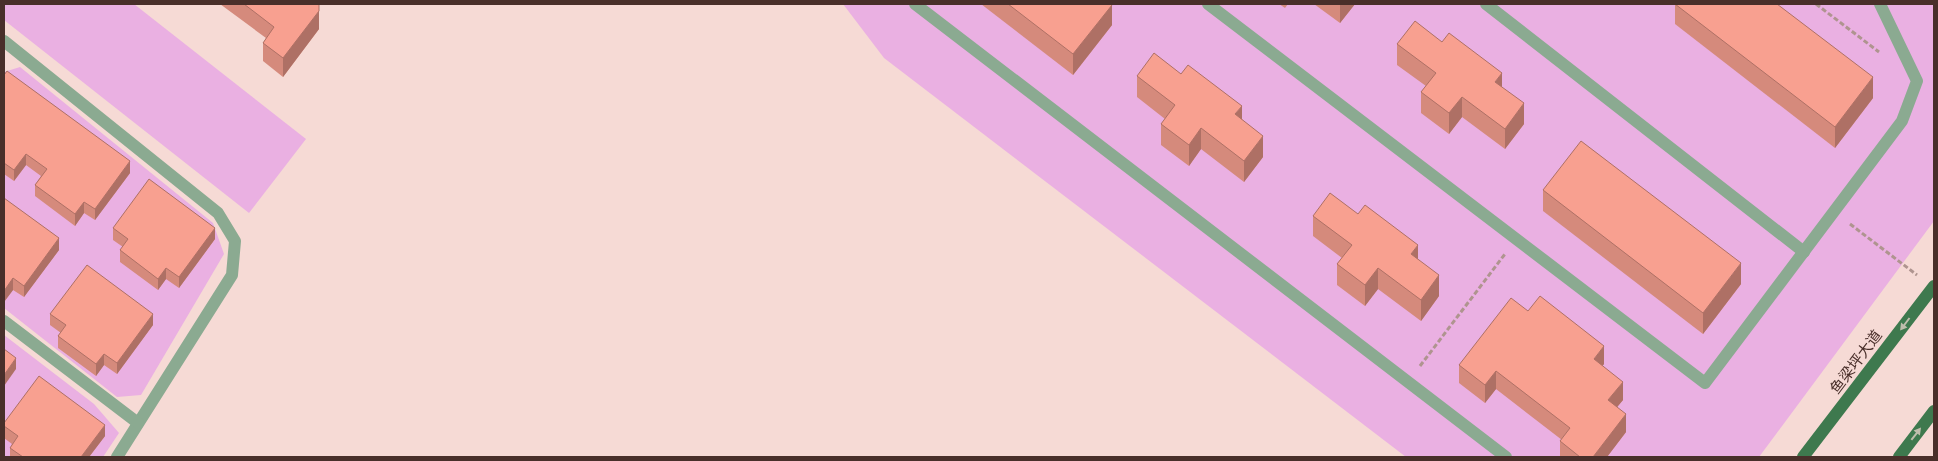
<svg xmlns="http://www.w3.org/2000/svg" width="1938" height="461" font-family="Literata,'Noto Sans SC',serif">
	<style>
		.green { fill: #eab0e2 }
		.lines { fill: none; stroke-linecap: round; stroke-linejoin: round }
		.path { stroke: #af948f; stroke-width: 3; stroke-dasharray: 5 2.5; stroke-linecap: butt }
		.minor { stroke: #8baa91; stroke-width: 12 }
		.major { stroke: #3e794e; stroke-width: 12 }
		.wall { fill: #d58a7c }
		.shaded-wall { fill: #ae7065 }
		.building { fill: #f8a090; stroke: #ae7065 }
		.oneway { fill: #bfbdac }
		.labels { text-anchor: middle; stroke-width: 4; stroke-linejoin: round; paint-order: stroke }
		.street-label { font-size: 15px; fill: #492f2a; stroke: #f6dad5 }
	</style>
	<rect width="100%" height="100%" fill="#f6dad5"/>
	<g class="green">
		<path d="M4 4H134L306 139 249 213 4 20Z"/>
		<path d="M843 4H1934V221L1759 457H1406L884 58Z"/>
		<path d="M20 67 213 223 224 254 141 395 117 397 4 308V72Z"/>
		<path d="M4 335 94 404 119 433 103 457H4Z"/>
	</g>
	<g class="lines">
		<g class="path">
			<path d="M1816 4 1879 52"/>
			<path d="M1850 224 1917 275"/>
			<path d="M1420 366 1505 254"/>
		</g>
		<g class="minor">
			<path d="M915 4 1506 457"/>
			<path d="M1208 4 1705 383 1902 121 1917 81 1880 4"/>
			<path d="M1486 4 1804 252"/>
			<path d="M4 41 218 213 235 241 232 275 117 457"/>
			<path d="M4 321 138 423"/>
		</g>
		<g class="major">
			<path d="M1803 457 1934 286"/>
			<path d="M1899 457 1934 411"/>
		</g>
	</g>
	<g class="wall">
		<path d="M220 4H319V29L283 77 263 61V43L266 38Z"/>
		<path d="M981 4H1111L1112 25 1073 75Z"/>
		<path d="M1279 4H1288L1285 8Z"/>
		<path d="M1314 4H1355L1340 23Z"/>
		<path d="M1675 4 1873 98 1835 148 1675 24Z"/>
		<path d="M1397 44 1502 87 1524 124 1505 149 1462 117 1449 134 1421 113V92L1426 86 1397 65Z"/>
		<path d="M1181 74 1242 119 1263 157 1244 182 1201 149 1189 166 1161 145V124L1165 119 1137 97V76Z"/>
		<path d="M4 75 130 173 95 220 84 213 75 226 35 196V185L41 176 26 165 14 181 4 174Z"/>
		<path d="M1543 190 1741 284 1703 334 1543 211Z"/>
		<path d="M4 198 59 250 24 297 13 290 4 302Z"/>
		<path d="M1313 216 1418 259 1439 296 1421 321 1378 289 1365 306 1337 285V264L1342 258 1313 236Z"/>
		<path d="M113 228 215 239 179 288 166 279 158 290 120 262V250L123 247 113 240Z"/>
		<path d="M1528 311 1604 364 1602 366 1623 400 1617 407 1626 432 1607 457H1560V441L1562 440 1496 389 1485 403 1459 383V365Z"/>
		<path d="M50 314 153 325 117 374 104 365 96 376 58 348V336L61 333 50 325Z"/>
		<path d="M4 423 105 436 89 457H10V448L12 444 4 438Z"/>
	</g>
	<g class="shaded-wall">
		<path d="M1340 4H1355L1340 23Z"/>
		<path d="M1112 5V25L1073 75V54Z"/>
		<path d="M319 11V29L283 77V58Z"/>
		<path d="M1502 73V94L1495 82Z"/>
		<path d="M1873 77V98L1835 148V127Z"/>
		<path d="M1462 97V117L1449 134V113Z"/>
		<path d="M1524 103V124L1505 149V129Z"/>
		<path d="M1242 106V126L1235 114Z"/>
		<path d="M1201 128V149L1189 166V145Z"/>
		<path d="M1263 136V157L1244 182V161Z"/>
		<path d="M26 154V165L14 181V170Z"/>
		<path d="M130 161V173L95 220V209Z"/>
		<path d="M84 202V213L75 226V214Z"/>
		<path d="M215 228V239L179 288V277Z"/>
		<path d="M59 238V250L24 297V286Z"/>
		<path d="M1418 245V266L1411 254Z"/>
		<path d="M1741 263V284L1703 334V313Z"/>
		<path d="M166 268V279L158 290V279Z"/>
		<path d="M1378 268V289L1365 306V285Z"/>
		<path d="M1439 275V296L1421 321V300Z"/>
		<path d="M13 278V290L4 302V291Z"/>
		<path d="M153 314V325L117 374V363Z"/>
		<path d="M1604 346V364L1594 377V359Z"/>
		<path d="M104 354V365L96 376V364Z"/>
		<path d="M16 358V369L4 386V375Z"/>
		<path d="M1496 371V389L1485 403V385Z"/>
		<path d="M1623 382V400L1608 418V400Z"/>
		<path d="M1626 414V432L1607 457H1593Z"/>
		<path d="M105 425V436L89 457H81Z"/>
	</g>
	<g class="building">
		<path d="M244 4H319V11L283 58 263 43 274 27Z"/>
		<path d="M1008 4H1111L1112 5 1073 54Z"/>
		<path d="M1675 4H1777L1873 77 1835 127Z"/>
		<path d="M1415 21 1442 42 1449 33 1502 73 1495 82 1524 103 1505 129 1462 97 1449 113 1421 92 1436 73 1397 44Z"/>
		<path d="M1154 53 1181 74 1188 65 1242 106 1235 114 1263 136 1244 161 1201 128 1189 145 1161 124 1175 105 1137 76Z"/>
		<path d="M7 71 130 161 95 209 84 202 75 214 35 185 47 169 26 154 14 170 4 163V75Z"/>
		<path d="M1581 141 1741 263 1703 313 1543 190Z"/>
		<path d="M149 179 215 228 179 277 166 268 158 279 120 250 128 239 113 228Z"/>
		<path d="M1330 193 1358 214 1365 205 1418 245 1411 254 1439 275 1421 300 1378 268 1365 285 1337 264 1352 245 1313 216Z"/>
		<path d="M4 198 59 238 24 286 13 278 4 291Z"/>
		<path d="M87 265 153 314 117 363 104 354 96 364 58 336 66 325 50 314Z"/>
		<path d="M1540 296 1604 346 1594 359 1623 382 1608 400 1626 414 1593 457H1580L1560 441 1570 428 1496 371 1485 385 1459 365 1511 298 1528 311Z"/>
		<path d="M4 349 16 358 4 375Z"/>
		<path d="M39 376 105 425 81 457H23L10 448 18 436 4 426V423Z"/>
	</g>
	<defs><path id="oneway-solid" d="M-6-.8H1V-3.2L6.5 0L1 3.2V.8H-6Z" transform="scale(1.25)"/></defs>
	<g class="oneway">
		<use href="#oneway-solid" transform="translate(1905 324) rotate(127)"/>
		<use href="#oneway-solid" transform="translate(1916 434) rotate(-52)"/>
	</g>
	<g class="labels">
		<g class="street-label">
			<text transform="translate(1856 362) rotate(-53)" y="5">鱼梁坪大道</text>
		</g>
	</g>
	<rect width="1938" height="461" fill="none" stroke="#492f2a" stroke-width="10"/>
</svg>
